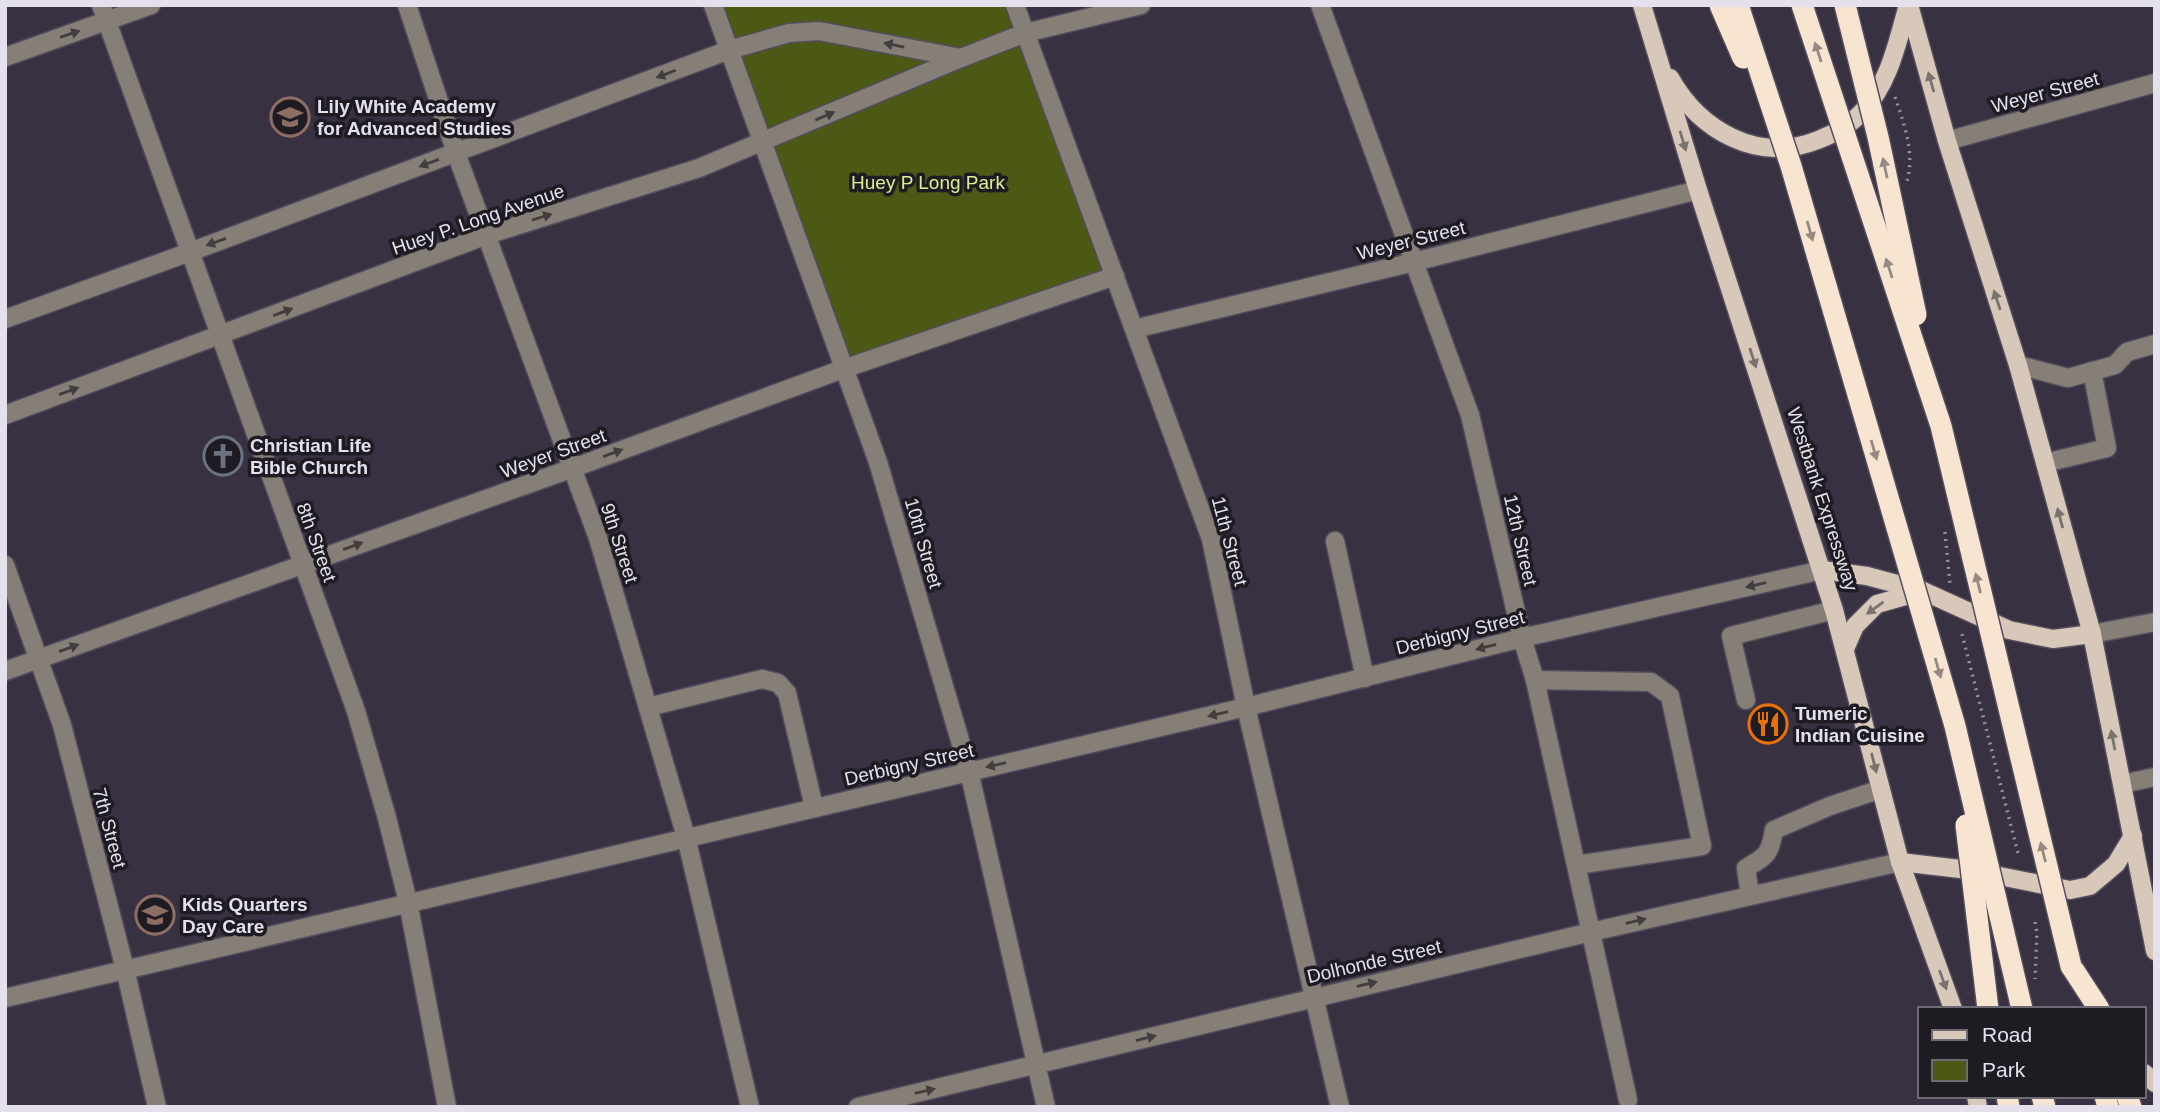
<svg xmlns="http://www.w3.org/2000/svg" width="2160" height="1112" font-family="Helvetica,sans-serif">
	<style>
		.green { fill: #4b5915 }
		.lines { fill: none; stroke-linecap: round; stroke-linejoin: round }
		.minor-casing { stroke: #544d5d; stroke-width: 21 }
		.major-casing { stroke: #544d5d; stroke-width: 21 }
		.highway-casing { stroke: #544d5d; stroke-width: 24 }
		.path { stroke: #958f9d; stroke-width: 3.5; stroke-dasharray: 2 5; stroke-linecap: butt }
		.minor { stroke: #867f77; stroke-width: 18 }
		.major { stroke: #d7c8b9; stroke-width: 18 }
		.highway { stroke: #f7e5d2; stroke-width: 21 }
		.highway-bridge-casing { stroke: #544d5d; stroke-width: 24; stroke-linecap: butt }
		.highway-bridge { stroke: #f7e5d2; stroke-width: 21 }
		.oneway { fill: #423e40 }
		.oneway2 { fill: #958a83 }
		.oneway3 { fill: #7a726e }
		.labels { text-anchor: middle; stroke-width: 7; stroke-linejoin: round; paint-order: stroke }
		.street-label { font-size: 19px; fill: #e5e1ec; stroke: #1e1b23 }
		.poi-label { font-size: 19px; font-weight: bold; fill: #e5e1ec; stroke: #1e1b23; text-anchor: start }
		.park-label { font-size: 19px; fill: #d6f090; stroke: #1e1b23 }
	</style>
	<rect width="100%" height="100%" fill="#383142"/>
	<path class="green" d="M713 5H1015L1115 276 843 369Z"/>
	<g class="lines">
		<g class="minor-casing">
			<g id="minor">
				<path d="M101 5 356 711 387 818 408 902 447 1107"/>
				<path d="M407 5 456 153 598 538 686 837 750 1107"/>
				<path d="M713 5 878 462 969 771 1046 1107"/>
				<path d="M1015 5 1211 539 1246 707 1340 1107"/>
				<path d="M1320 5 1470 415 1522 638 1535 680 1628 1100"/>
				<path d="M5 57 151 5"/>
				<path d="M1947 141 2155 83"/>
				<path d="M5 319 190 252 729 50 789 33 819 31 961 58"/>
				<path d="M1134 329 1414 262 1698 190"/>
				<path d="M2018 365 2068 378 2115 365 2127 352 2155 344"/>
				<path d="M5 415 487 235 699 168 961 58 1025 33 1141 5"/>
				<path d="M2045 463 2107 448 2092 371"/>
				<path d="M1335 541 1365 678"/>
				<path d="M5 565 62 725 125 969 157 1107"/>
				<path d="M2092 634 2155 622"/>
				<path d="M5 671 573 468 843 369 1115 276"/>
				<path d="M1535 680 1651 682 1670 696 1702 846 1577 865"/>
				<path d="M1746 700 1731 636 1834 610"/>
				<path d="M648 707 762 679 778 683 787 693 814 807"/>
				<path d="M2122 784 2155 777"/>
				<path d="M1750 895 1746 868C1767 856 1770 854 1774 830L1830 806 1881 789"/>
				<path d="M5 998 1246 707 1522 638 1822 570"/>
				<path d="M858 1107 1591 932 1900 862"/>
			</g>
		</g>
		<g class="major-casing">
			<g id="major">
				<path d="M1642 5 1698 190 1834 610 1900 862 1953 1009"/>
				<path d="M1909 5 1947 141 2018 365 2092 634 2155 951"/>
				<path d="M1670 78C1700 131 1758 164 1818 140 1834 134 1850 125 1862 112 1890 82 1897 43 1908 5"/>
				<path d="M1822 570 1867 576 1923 591 2009 630 2053 639 2092 634"/>
				<path d="M1845 649 1855 626 1877 604 1923 591"/>
				<path d="M1900 862 1969 870 2070 890 2090 886 2116 864 2133 836"/>
				<path d="M2144 1073 2155 1083"/>
				<path d="M1976 1096 1978 1107"/>
			</g>
		</g>
		<g class="highway-casing">
			<g id="highway">
				<path d="M2071 966 2099 1009"/>
				<path d="M2105 1096 2108 1107"/>
				<path d="M2127 1096 2131 1107"/>
			</g>
		</g>
		<g class="path">
			<path d="M1895 97C1904 123 1915 154 1907 181"/>
			<path d="M1945 532 1950 584"/>
			<path d="M1962 634 2019 857"/>
			<path d="M2035 922 2037 932 2035 979"/>
		</g>
		<use href="#minor" class="minor"/>
		<use href="#major" class="major"/>
		<use href="#highway" class="highway"/>
		<g class="highway-bridge-casing">
			<g id="highway-bridge">
				<path d="M1720 5 1743 58"/>
				<path d="M1738 5 1791 166 1955 726 2022 1009"/>
				<path d="M1802 5 1941 426 2071 966"/>
				<path d="M1845 5 1878 137 1916 315"/>
				<path d="M1966 825 1988 1009"/>
				<path d="M2007 1096 2009 1107"/>
				<path d="M2042 1096 2045 1107"/>
			</g>
		</g>
		<use href="#highway-bridge" class="highway-bridge"/>
	</g>
	<defs><path id="oneway-solid" d="M-6-.8H1V-3.2L6.5 0L1 3.2V.8H-6Z" transform="scale(1.75)"/></defs>
	<g class="oneway">
		<use href="#oneway-solid" transform="translate(70 34) rotate(-19)"/>
		<use href="#oneway-solid" transform="translate(894 45) rotate(-169)"/>
		<use href="#oneway-solid" transform="translate(666 74) rotate(159)"/>
		<use href="#oneway-solid" transform="translate(825 116) rotate(-23)"/>
		<use href="#oneway-solid" transform="translate(429 163) rotate(160)"/>
		<use href="#oneway-solid" transform="translate(542 217) rotate(-17)"/>
		<use href="#oneway-solid" transform="translate(216 242) rotate(160)"/>
		<use href="#oneway-solid" transform="translate(283 312) rotate(-21)"/>
		<use href="#oneway-solid" transform="translate(69 391) rotate(-20)"/>
		<use href="#oneway-solid" transform="translate(613 453) rotate(-20)"/>
		<use href="#oneway-solid" transform="translate(353 546) rotate(-20)"/>
		<use href="#oneway-solid" transform="translate(1756 585) rotate(167)"/>
		<use href="#oneway-solid" transform="translate(1486 647) rotate(166)"/>
		<use href="#oneway-solid" transform="translate(69 648) rotate(-20)"/>
		<use href="#oneway-solid" transform="translate(1218 714) rotate(167)"/>
		<use href="#oneway-solid" transform="translate(996 765) rotate(167)"/>
		<use href="#oneway-solid" transform="translate(1636 921) rotate(-13)"/>
		<use href="#oneway-solid" transform="translate(1367 984) rotate(-13)"/>
		<use href="#oneway-solid" transform="translate(1146 1038) rotate(-14)"/>
		<use href="#oneway-solid" transform="translate(925 1091) rotate(-13)"/>
	</g>
	<g class="oneway2">
		<use href="#oneway-solid" transform="translate(1818 52) rotate(-108)"/>
		<use href="#oneway-solid" transform="translate(1885 168) rotate(-102)"/>
		<use href="#oneway-solid" transform="translate(1810 231) rotate(74)"/>
		<use href="#oneway-solid" transform="translate(1889 268) rotate(-108)"/>
		<use href="#oneway-solid" transform="translate(1874 450) rotate(74)"/>
		<use href="#oneway-solid" transform="translate(1978 583) rotate(-104)"/>
		<use href="#oneway-solid" transform="translate(1938 668) rotate(74)"/>
		<use href="#oneway-solid" transform="translate(2043 852) rotate(-104)"/>
	</g>
	<g class="oneway3">
		<use href="#oneway-solid" transform="translate(1931 82) rotate(-106)"/>
		<use href="#oneway-solid" transform="translate(1683 141) rotate(73)"/>
		<use href="#oneway-solid" transform="translate(1997 300) rotate(-108)"/>
		<use href="#oneway-solid" transform="translate(1753 358) rotate(72)"/>
		<use href="#oneway-solid" transform="translate(2060 518) rotate(-105)"/>
		<use href="#oneway-solid" transform="translate(1875 608) rotate(144)"/>
		<use href="#oneway-solid" transform="translate(2113 740) rotate(-101)"/>
		<use href="#oneway-solid" transform="translate(1874 763) rotate(76)"/>
		<use href="#oneway-solid" transform="translate(1943 980) rotate(70)"/>
	</g>
	<defs>
		<g id="school-ring" transform="scale(2.0125)"><circle r="9.5" fill="#1e1b23" stroke="#8d6e63" stroke-width="1.5"/><path d="M0-5L7-2L0 1L-7-2ZM-4 1L0 2.5L4 1V4Q0 6-4 4Z" fill="#8d6e63"/></g>
		<g id="church-ring" transform="scale(2.0125)"><circle r="9.5" fill="#1e1b23" stroke="#6b7280" stroke-width="1.5"/><path d="M-1.2-6h2.4v3.5h3.3v2.4h-3.3V6h-2.4V-.1h-3.3v-2.4h3.3Z" fill="#6b7280"/></g>
		<g id="restaurant-ring" transform="scale(2.0125)"><circle r="9.5" fill="#1e1b23" stroke="#e8710a" stroke-width="1.5"/><path d="M-5-6h1v4h1v-4h1v4h1v-4h1v5L-1.5 .5V6h-2V.5L-5-1ZM5-6V6H3V1.5H1.5Q1.5-4 5-6Z" fill="#e8710a"/></g>
	</defs>
	<g fill-rule="evenodd">
		<use href="#school-ring" x="290" y="117"/>
		<use href="#church-ring" x="223" y="456"/>
		<use href="#restaurant-ring" x="1768" y="724"/>
		<use href="#school-ring" x="155" y="915"/>
	</g>
	<g class="labels">
		<g class="street-label">
			<text transform="translate(2045 92) rotate(-15)" y="7">Weyer Street</text>
			<text transform="translate(478 219) rotate(-19)" y="7">Huey P. Long Avenue</text>
			<text transform="translate(1411 240) rotate(-14)" y="7">Weyer Street</text>
			<text transform="translate(553 453) rotate(-20)" y="7">Weyer Street</text>
			<text transform="translate(1823 499) rotate(72)" y="7">Westbank Expressway</text>
			<text transform="translate(1521 540) rotate(77)" y="7">12th Street</text>
			<text transform="translate(1230 541) rotate(75)" y="7">11th Street</text>
			<text transform="translate(317 542) rotate(70)" y="7">8th Street</text>
			<text transform="translate(620 543) rotate(72)" y="7">9th Street</text>
			<text transform="translate(924 543) rotate(74)" y="7">10th Street</text>
			<text transform="translate(1460 632) rotate(-14)" y="7">Derbigny Street</text>
			<text transform="translate(909 764) rotate(-13)" y="7">Derbigny Street</text>
			<text transform="translate(110 828) rotate(75)" y="7">7th Street</text>
			<text transform="translate(1374 961) rotate(-13)" y="7">Dolhonde Street</text>
		</g>
		<g class="poi-label">
			<text x="317" y="113">Lily White Academy<tspan x="317" dy="22">for Advanced Studies</tspan></text>
			<text x="250" y="452">Christian Life<tspan x="250" dy="22">Bible Church</tspan></text>
			<text x="1795" y="720">Tumeric<tspan x="1795" dy="22">Indian Cuisine</tspan></text>
			<text x="182" y="911">Kids Quarters<tspan x="182" dy="22">Day Care</tspan></text>
		</g>
		<g class="park-label">
			<text x="928" y="189">Huey P Long Park</text>
		</g>
	</g>
	<rect width="2160" height="1112" fill="none" stroke="#e5e1ec" stroke-width="14"/>
	<rect x="1918" y="1007" width="228" height="91" fill="#1e1b23" stroke="#6e6a73" stroke-width="2"/>
	<rect x="1932" y="1030" width="35" height="10" fill="#d7c8b9" stroke="#6e6a73" stroke-width="2"/>
	<text x="1982" y="1042" font-size="21" fill="#e5e1ec">Road</text>
	<rect x="1932" y="1060" width="35" height="21" fill="#4b5915" stroke="#6e6a73" stroke-width="2"/>
	<text x="1982" y="1077" font-size="21" fill="#e5e1ec">Park</text>
</svg>
